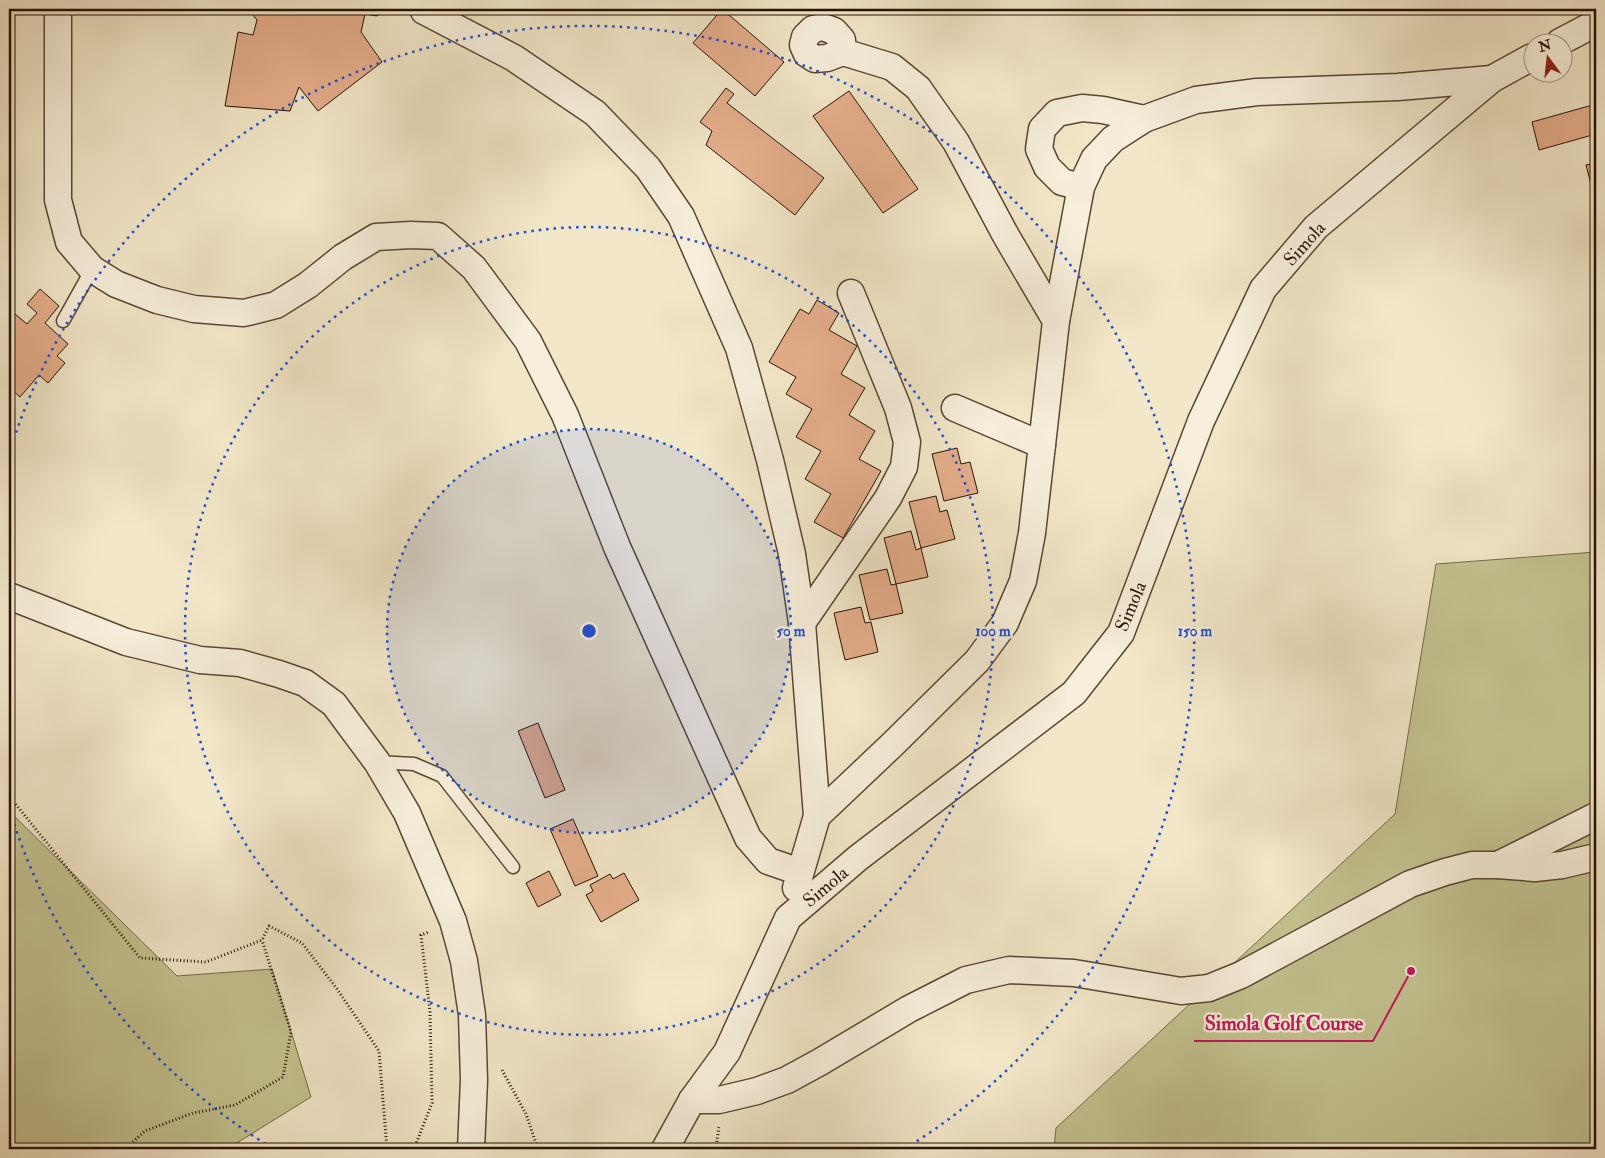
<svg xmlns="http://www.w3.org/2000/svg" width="1605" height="1158" font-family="'IM FELL Double Pica',serif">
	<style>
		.green { fill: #c3c390; stroke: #746a48 }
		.building { fill: #e5ae8b; stroke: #261201 }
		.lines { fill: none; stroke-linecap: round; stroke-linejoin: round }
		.lane-casing { stroke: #594733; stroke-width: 15 }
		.street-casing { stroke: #594733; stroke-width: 29 }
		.path { stroke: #261201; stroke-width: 3; stroke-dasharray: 1 2.5; stroke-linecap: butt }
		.lane { stroke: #f7efdb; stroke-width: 12 }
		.street { stroke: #f7efdb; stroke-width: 26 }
		.ring { fill: none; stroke: #1d4ed8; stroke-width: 2.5; stroke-dasharray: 2.5 5 }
		.labels { text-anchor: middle; stroke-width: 4.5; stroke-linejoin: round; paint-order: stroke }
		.street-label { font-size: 19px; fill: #261201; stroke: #f7efdb }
		.centre { fill: #1d4ed8; stroke: #f7efdb; stroke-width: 2.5 }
		.ring-label { font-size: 15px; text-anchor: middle; font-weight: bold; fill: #1d4ed8; stroke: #f7efdb; stroke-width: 4.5; stroke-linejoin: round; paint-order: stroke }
		.leader { fill: none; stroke: #c2185b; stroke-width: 2 }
		.callout-dot { fill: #c2185b; stroke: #f7efdb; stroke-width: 2 }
		.callout-label { font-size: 20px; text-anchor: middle; font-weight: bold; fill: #c2185b; stroke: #f7efdb; stroke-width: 4.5; stroke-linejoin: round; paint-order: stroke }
	</style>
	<rect width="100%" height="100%" fill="#f2e7c8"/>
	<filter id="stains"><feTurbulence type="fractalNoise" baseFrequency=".004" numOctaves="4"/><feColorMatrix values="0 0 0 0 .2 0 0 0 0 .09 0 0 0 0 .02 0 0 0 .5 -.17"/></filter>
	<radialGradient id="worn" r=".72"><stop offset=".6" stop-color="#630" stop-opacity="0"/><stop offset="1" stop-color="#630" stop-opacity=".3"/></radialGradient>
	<g class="green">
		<path d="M1596 552V1149H1054L1056 1128 1395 814 1436 564Z"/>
		<path d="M9 811 177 976 272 969 311 1097 227 1149H9Z"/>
	</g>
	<g class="building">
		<path d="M248 9H386L377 16 365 14 361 32 382 62 318 111 299 87 290 111 225 106 238 32 253 35 257 20Z"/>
		<path d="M722 9 784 62 755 96 693 43Z"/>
		<path d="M726 88 734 94 727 103 824 178 795 215 706 145 712 131 700 122Z"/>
		<path d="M849 91 918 189 883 213 813 116Z"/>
		<path d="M1596 104V134L1539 150 1532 122Z"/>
		<path d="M1596 163V203L1586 165Z"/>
		<path d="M40 289 59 306 45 323 68 344 57 356 65 363 48 383 39 375 20 397 9 387V309L27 324 37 313 27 304Z"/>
		<path d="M817 300 839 313 829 330 857 346 841 374 865 388 849 415 875 431 859 459 881 471 843 538 814 522 831 494 805 479 821 451 796 437 812 409 786 394 796 377 769 362 800 309 809 314Z"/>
		<path d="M957 448 961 464 970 462 978 493 944 501 932 454Z"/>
		<path d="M936 496 940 512 947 510 955 539 921 548 909 502Z"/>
		<path d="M911 531 916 550 921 548 928 577 896 584 884 538Z"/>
		<path d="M887 569 891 585 896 584 903 613 870 620 859 575Z"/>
		<path d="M861 607 865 623 871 622 878 652 845 660 834 613Z"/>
		<path d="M538 723 565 790 545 798 518 731Z"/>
		<path d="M573 819 598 876 575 886 550 829Z"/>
		<path d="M549 871 561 895 538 907 526 883Z"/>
		<path d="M624 873 639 900 601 922 586 895 593 891 590 885 610 874 613 879Z"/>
	</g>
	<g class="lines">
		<g class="lane-casing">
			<g id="lane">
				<path d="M63 321 92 269"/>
				<path d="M377 762 414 764 442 776 513 867"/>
			</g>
		</g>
		<g class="street-casing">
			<g id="street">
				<path d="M58 9V200L69 242 92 269 116 284 157 300 194 309 244 313 276 305 308 285 343 257 376 237 411 235 438 236 474 268 528 341 565 415 617 547 748 838 768 861 800 872"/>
				<path d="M424 11 514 58 595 113 648 168 681 216 739 348 770 460 792 554 802 623 817 816"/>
				<path d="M1560 42 1596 23"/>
				<path d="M1081 187 1062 182 1047 167 1039 149 1042 129 1057 113 1082 108 1103 110 1144 119"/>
				<path d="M1056 321 1081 187 1094 159 1113 139 1144 119 1196 100 1257 92 1398 87 1492 79"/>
				<path d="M955 408 1042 445"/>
				<path d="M9 596 126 642 200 660 240 663 279 674 305 683 334 704 377 762 407 813 453 921 464 961 472 1015 474 1080 471 1149"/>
				<path d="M802 623 888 498 904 467 907 442 898 408 851 293"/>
				<path d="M1498 865 1596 816"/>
				<path d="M796 888 817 816 894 743 977 661 1005 623 1023 581 1032 533 1056 321 1005 234 956 142 918 88 892 67 843 52 827 58 815 59 807 54 803 45 805 37 813 29 823 27 834 31 842 40 843 52"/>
				<path d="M692 1100H719L757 1091 787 1080 820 1062 909 1009 966 980 1009 970 1074 973 1181 991 1209 988 1241 975 1410 884 1445 872 1472 865H1498L1535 868 1562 865 1596 857"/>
				<path d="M665 1149 692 1100 727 1052 788 918 858 858 1074 693 1121 633 1201 421 1263 289 1316 227 1492 79 1532 57"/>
			</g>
		</g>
		<g class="path">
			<path d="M9 796 140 958 206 962 262 940 269 926 302 943 337 989 379 1051 387 1149"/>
			<path d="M502 1070 526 1114 538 1149"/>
			<path d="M125 1149 145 1131 193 1113 235 1105 283 1077 291 1032 262 940"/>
			<path d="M414 1149 432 1103 430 1012 421 935 429 932"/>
			<path d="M716 1149 719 1126"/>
		</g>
		<use href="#lane" class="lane"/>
		<use href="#street" class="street"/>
	</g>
	<circle cx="589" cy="631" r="202" fill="#1d4ed8" fill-opacity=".12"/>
	<g class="ring">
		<circle cx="589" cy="631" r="202"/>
		<circle cx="589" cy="631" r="404"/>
		<path d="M272 1148A606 606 0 0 1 9 808M9 454A606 606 0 1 1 906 1148"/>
	</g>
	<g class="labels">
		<g class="street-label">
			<text transform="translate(1304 243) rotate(-48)" y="7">Simola</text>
			<text transform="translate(1130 606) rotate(-67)" y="7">Simola</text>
			<text transform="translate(825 886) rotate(-40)" y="7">Simola</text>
		</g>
	</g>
	<circle cx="589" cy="631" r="8" class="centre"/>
	<g class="ring-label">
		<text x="791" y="636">50 m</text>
		<text x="993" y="636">100 m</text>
		<text x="1195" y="636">150 m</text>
	</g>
	<path class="leader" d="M1411 971L1373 1041H1194"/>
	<circle class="callout-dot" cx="1411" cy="971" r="5"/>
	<g class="callout-label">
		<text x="1284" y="1030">Simola Golf Course</text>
	</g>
	<rect width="1605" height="1158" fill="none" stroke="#f2e7c8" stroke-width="30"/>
	<rect x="10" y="10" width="1585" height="1138" fill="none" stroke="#261201" stroke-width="2.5"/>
	<rect x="15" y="15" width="1575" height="1128" fill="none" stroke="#261201"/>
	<g transform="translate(1548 58) rotate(345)"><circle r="24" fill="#f7efdb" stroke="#a39784"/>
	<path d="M0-4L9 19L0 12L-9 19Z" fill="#8f2418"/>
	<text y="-8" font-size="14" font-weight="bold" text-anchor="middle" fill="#261201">N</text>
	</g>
	<rect width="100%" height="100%" filter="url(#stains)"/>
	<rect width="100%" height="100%" fill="url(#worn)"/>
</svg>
